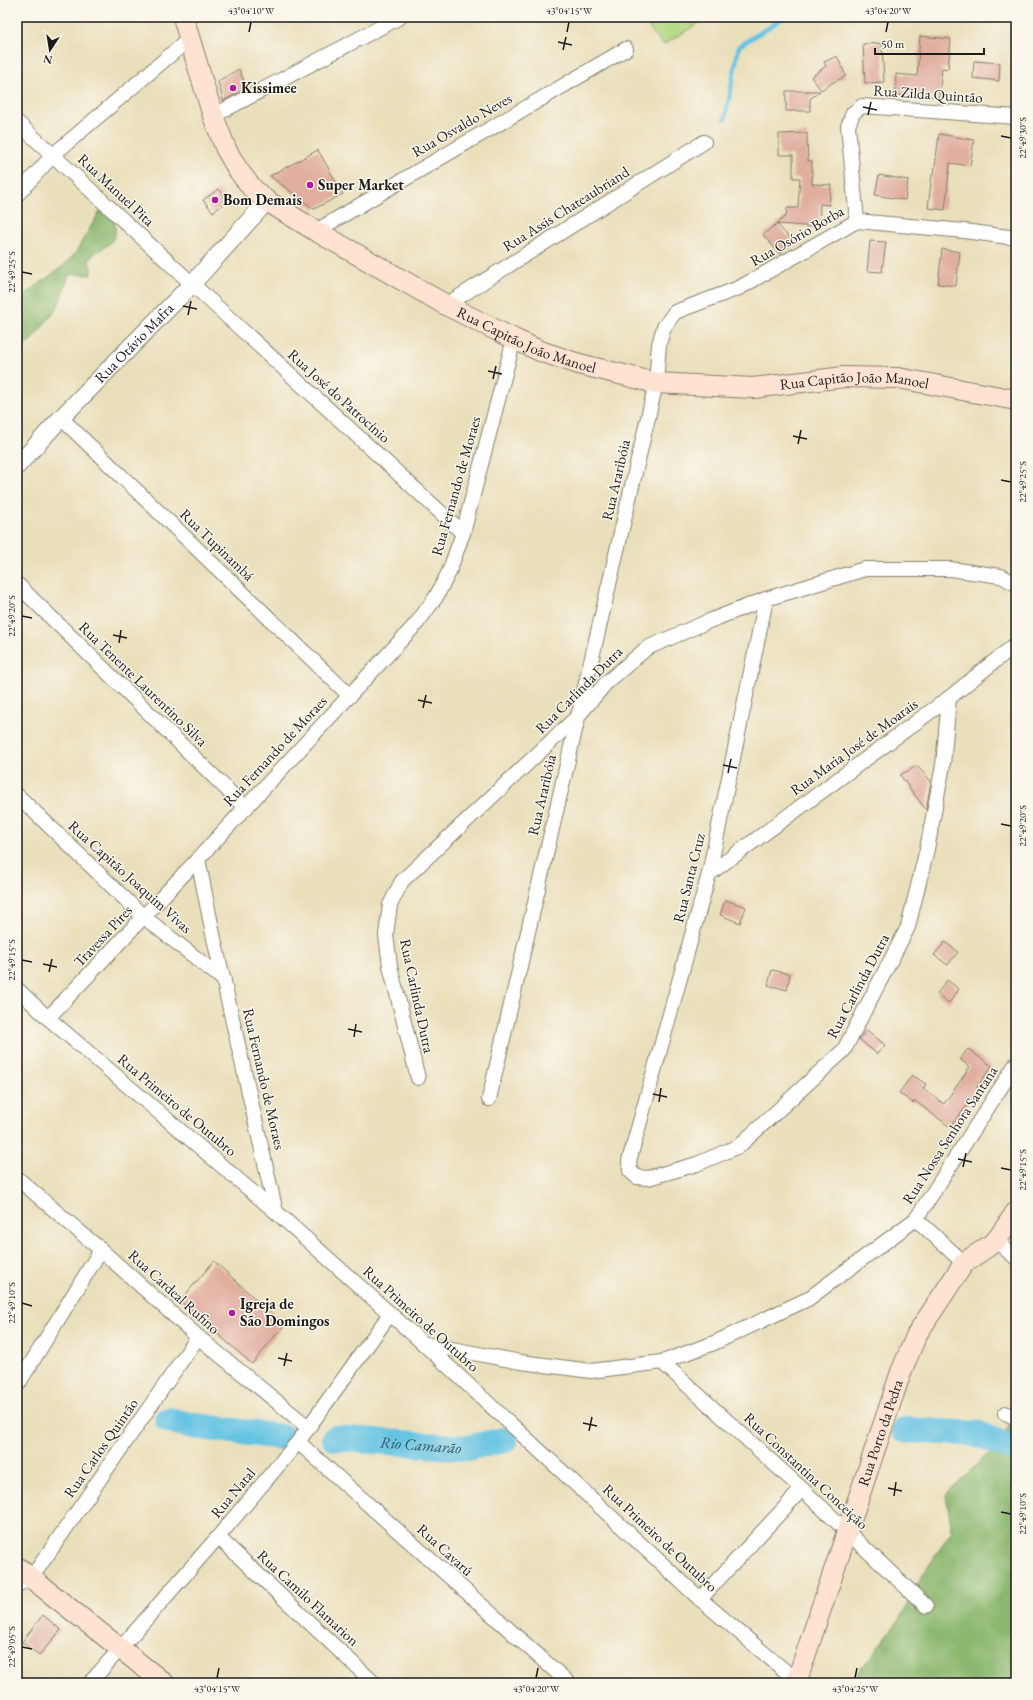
<svg xmlns="http://www.w3.org/2000/svg" width="1033" height="1700" font-family="'EB Garamond',serif">
	<style>
		.green { fill: #b1d781; stroke: #667a4e }
		.forest { fill: #8cb86f; stroke: #546a46 }
		.lines { fill: none; stroke-linecap: round; stroke-linejoin: round }
		.stream { stroke: #65c3e3; stroke-width: 4.5 }
		.river { stroke: #65c3e3; stroke-width: 26 }
		.building { fill: #e1afa0 }
		.minor-casing { stroke: #837e6c; stroke-width: 16 }
		.tertiary-casing { stroke: #837e6c; stroke-width: 19 }
		.secondary-casing { stroke: #837e6c; stroke-width: 22 }
		.minor { stroke: #fff; stroke-width: 14 }
		.tertiary { stroke: #fff; stroke-width: 17 }
		.secondary { stroke: #fee3d2; stroke-width: 20 }
		.ticks { fill: none; stroke: #1c1c1c; stroke-width: 1.5 }
		.poi-dot { fill: #b5179e; stroke: #fbf7ec; stroke-width: 1.5 }
		.labels { text-anchor: middle; stroke-width: 3; stroke-linejoin: round; paint-order: stroke }
		.poi-label { font-size: 15px; font-weight: bold; fill: #1c1c1c; stroke: #fbf7ec; text-anchor: start }
		.street-label { font-size: 15px; fill: #1c1c1c; stroke: #fbf7ec }
		.water-label { font-size: 16px; font-style: italic; fill: #365662; stroke: #fbf7ec }
		.neatline { fill: none; stroke: #1c1c1c; stroke-width: 1.5 }
		.ticks-label { font-size: 10px; text-anchor: middle; fill: #1c1c1c }
	</style>
	<rect width="100%" height="100%" fill="#fbf7ec"/>
	<filter id="ink" filterUnits="userSpaceOnUse"><feTurbulence type="fractalNoise" baseFrequency=".025" numOctaves="2"/><feDisplacementMap in="SourceGraphic" scale="8" xChannelSelector="R" yChannelSelector="G"/><feConvolveMatrix kernelMatrix="1 2 1 2 8 2 1 2 1" color-interpolation-filters="sRGB"/></filter>
	<filter id="wash" filterUnits="userSpaceOnUse"><feTurbulence type="fractalNoise" baseFrequency=".012" numOctaves="4" result="noise"/><feDisplacementMap in="SourceGraphic" scale="16" xChannelSelector="R" yChannelSelector="G"/><feGaussianBlur stdDeviation="0.9" result="paint"/><feColorMatrix in="noise" values="0 0 0 0 0 0 0 0 0 0 0 0 0 0 0 0 0 1.4 0 .05"/><feComposite in="paint" operator="in"/></filter>
	<g filter="url(#wash)">
		<rect width="100%" height="100%" fill="#eadfbb"/>
		<path class="green" d="M641 17H703L705 19 663 45Z"/>
		<g class="forest">
			<path d="M103 210 114 217C115 223 116 231 114 237 110 248 94 249 89 261L91 269V275L76 274 69 275 57 308 30 342 17 351V305L28 292 63 266 74 255 100 211Z"/>
			<path d="M1016 1416V1683H850L902 1616 922 1576 952 1531 946 1494 989 1453Z"/>
		</g>
		<g class="lines">
			<path class="stream" d="M725 119 739 46 785 17"/>
			<g class="river">
				<path d="M168 1420 194 1426 282 1437"/>
				<path d="M904 1430 979 1434 1016 1450"/>
				<path id="s1" d="M335 1438 467 1448 505 1440"/>
			</g>
		</g>
		<g id="blocks">
			<g class="building">
				<path d="M920 36 951 39 948 69 942 68 939 97 916 94 915 96 895 95 896 74 917 76Z"/>
				<path d="M882 43 884 82 865 83 863 44Z"/>
				<path d="M837 56 846 76 832 83 821 90 811 77 826 66 824 62Z"/>
				<path d="M974 61 1000 63 999 81 973 78Z"/>
				<path d="M239 69 247 88 223 101 218 81Z"/>
				<path d="M786 91H820L810 99V111H786Z"/>
				<path d="M807 133 808 161H812V184L831 185 829 205 820 204 819 227 777 224 793 242 780 254 763 235 786 216 787 208H798L800 178H793V155H779V134Z"/>
				<path d="M939 134 974 140 970 166 950 163 945 210 928 208 932 174H934Z"/>
				<path d="M318 150 343 194 314 209 270 176Z"/>
				<path d="M879 175 908 180 905 200 875 195Z"/>
				<path d="M219 189 228 201 213 212 203 200Z"/>
				<path d="M870 241 886 242 882 272 867 271Z"/>
				<path d="M942 249 960 252 956 286 938 284Z"/>
				<path d="M917 766 931 781 926 810 900 775Z"/>
				<path d="M725 900 746 907 740 923 720 915Z"/>
				<path d="M945 942 958 952 948 965 934 955Z"/>
				<path d="M772 970 790 974 787 990 768 985Z"/>
				<path d="M947 980 959 989 949 1003 937 994Z"/>
				<path d="M867 1030 885 1045 877 1054 859 1039Z"/>
				<path d="M968 1049 992 1066 977 1087 980 1089 950 1127 915 1101 913 1103 899 1093 912 1075 926 1084 923 1089 944 1104 970 1067 960 1059Z"/>
				<path d="M214 1261 284 1325 252 1364 180 1301Z"/>
				<path d="M43 1615 61 1630 39 1655 22 1642Z"/>
			</g>
		</g>
	</g>
	<g filter="url(#ink)">
		<use href="#blocks" fill-opacity="0" stroke="#837e6c" stroke-width="1"/>
		<g class="lines">
			<g class="minor-casing">
				<g id="minor">
					<path d="M213 116 400 17"/>
					<path d="M17 122C165 260 314 396 463 533"/>
					<path d="M17 195 53 155 189 39"/>
					<path d="M857 221 848 126 853 113 862 106 1016 117"/>
					<path d="M316 231 626 49"/>
					<path d="M446 305 704 142"/>
					<path d="M61 418 350 696"/>
					<path d="M17 584 246 808"/>
					<path d="M766 599 709 874 629 1161 630 1171 637 1177 648 1178 697 1164 739 1146 844 1050 908 927 927 849 943 765 949 698"/>
					<path d="M17 795 144 917 224 980"/>
					<path d="M709 874 949 698 1016 644"/>
					<path d="M17 989 48 1018 276 1212 424 1344 700 1599 797 1681"/>
					<path d="M48 1018 198 859"/>
					<path d="M418 1078 390 966 386 935 390 905 402 881 578 716 606 683 647 648 709 621 766 599 865 569H950L1001 576 1016 584"/>
					<path d="M489 1099 656 383 659 344 664 327 675 312 739 288 857 221 964 231 1016 238"/>
					<path d="M17 1178 101 1250 198 1337 309 1428"/>
					<path d="M276 1212 213 934 198 859 417 623 436 597 449 572 463 533 514 339"/>
					<path d="M916 1219 964 1263"/>
					<path d="M996 1241 1016 1258"/>
					<path d="M425 1344 521 1362 591 1371 662 1362 714 1343 808 1299 916 1219 1016 1064"/>
					<path d="M662 1362 802 1489 926 1606"/>
					<path d="M17 1386 101 1250"/>
					<path d="M1005 1413 1016 1418"/>
					<path d="M298 1442 569 1683"/>
					<path d="M218 1537 374 1683"/>
					<path d="M17 1585 32 1577 198 1337"/>
					<path d="M700 1599 802 1489"/>
					<path d="M90 1683 218 1537 298 1442 390 1314"/>
				</g>
			</g>
			<g class="tertiary-casing">
				<g id="tertiary">
					<path id="s2" d="M17 466 61 418 191 285 267 201"/>
				</g>
			</g>
			<g class="secondary-casing">
				<g id="secondary">
					<path id="s3" d="M183 17 213 116 226 149 238 170 252 188 267 201 316 231 446 305 514 339 540 351 579 364 656 383 753 388 844 377 898 378 1016 400"/>
					<path d="M17 1567 164 1683"/>
					<path id="s4" d="M796 1683 901 1372 917 1334 964 1263 996 1241 1016 1212"/>
				</g>
			</g>
			<use href="#minor" class="minor"/>
			<use href="#tertiary" class="tertiary"/>
			<use href="#secondary" class="secondary"/>
		</g>
	</g>
	<path class="ticks" d="M249 32 251 22M567 32 569 22M886 32 888 22M558 42 572 45M563 50 566 37M863 107 877 110M868 115 871 102M1001 136 1011 138M22 272 32 274M183 306 197 309M188 315 191 301M488 371 502 374M493 379 496 366M793 436 807 439M798 444 801 430M1001 480 1011 482M22 616 32 618M113 635 127 638M119 643 121 630M418 700 432 703M423 708 426 695M723 765 737 768M728 773 731 759M1001 824 1011 826M22 960 32 962M43 964 57 967M49 972 52 959M348 1029 362 1032M354 1037 356 1024M653 1094 667 1097M659 1102 661 1088M958 1159 972 1162M963 1167 966 1153M1001 1168 1011 1170M22 1303 32 1306M278 1358 292 1361M284 1366 287 1353M583 1423 597 1426M589 1431 592 1417M888 1488 902 1491M894 1496 896 1482M1001 1512 1011 1514M22 1647 32 1649M217 1678 219 1668M536 1678 538 1668M855 1678 857 1668"/>
	<g class="poi-dot">
		<circle cx="233" cy="88" r="4"/>
		<circle cx="310" cy="185" r="4"/>
		<circle cx="215" cy="200" r="4"/>
		<circle cx="232" cy="1313" r="4"/>
	</g>
	<g class="labels">
		<g class="poi-label">
			<text x="241" y="93">Kissimee</text>
			<text x="318" y="190">Super Market</text>
			<text x="223" y="205">Bom Demais</text>
			<text x="240" y="1309">Igreja de<tspan x="240" dy="17">São Domingos</tspan></text>
		</g>
		<g class="street-label">
			<text transform="translate(928 94) rotate(4)" y="5">Rua Zilda Quintão</text>
			<text transform="translate(462 125) rotate(-30)" y="5">Rua Osvaldo Neves</text>
			<text transform="translate(116 190) rotate(43)" y="5">Rua Manuel Pita</text>
			<text transform="translate(566 209) rotate(-32)" y="5">Rua Assis Chateaubriand</text>
			<text transform="translate(797 236) rotate(-30)" y="5">Rua Osório Borba</text>
			<text dy="5" stroke="none"><textPath href="#s3" startOffset="501">Rua Capitão João Manoel</textPath></text>
			<text dy="5" stroke="none"><textPath href="#s2" startOffset="170">Rua Otávio Mafra</textPath></text>
			<text dy="5" stroke="none"><textPath href="#s3" startOffset="837">Rua Capitão João Manoel</textPath></text>
			<text transform="translate(339 396) rotate(42)" y="5">Rua José do Patrocínio</text>
			<text transform="translate(616 480) rotate(-77)" y="5">Rua Araribóia</text>
			<text transform="translate(456 486) rotate(-74)" y="5">Rua Fernando de Moraes</text>
			<text transform="translate(217 545) rotate(44)" y="5">Rua Tupinambá</text>
			<text transform="translate(143 684) rotate(44)" y="5">Rua Tenente Laurentino Silva</text>
			<text transform="translate(579 690) rotate(-45)" y="5">Rua Carlinda Dutra</text>
			<text transform="translate(854 747) rotate(-36)" y="5">Rua Maria José de Moarais</text>
			<text transform="translate(275 751) rotate(-47)" y="5">Rua Fernando de Moraes</text>
			<text transform="translate(542 795) rotate(-77)" y="5">Rua Araribóia</text>
			<text transform="translate(130 877) rotate(42)" y="5">Rua Capitão Joaquim Vivas</text>
			<text transform="translate(689 878) rotate(-76)" y="5">Rua Santa Cruz</text>
			<text transform="translate(103 936) rotate(-47)" y="5">Travessa Pires</text>
			<text transform="translate(858 986) rotate(-62)" y="5">Rua Carlinda Dutra</text>
			<text transform="translate(417 996) rotate(78)" y="5">Rua Carlinda Dutra</text>
			<text transform="translate(264 1079) rotate(77)" y="5">Rua Fernando de Moraes</text>
			<text transform="translate(177 1105) rotate(40)" y="5">Rua Primeiro de Outubro</text>
			<text transform="translate(950 1135) rotate(-57)" y="5">Rua Nossa Senhora Santana</text>
			<text transform="translate(174 1292) rotate(42)" y="5">Rua Cardeal Rufino</text>
			<text transform="translate(421 1319) rotate(42)" y="5">Rua Primeiro de Outubro</text>
			<text dy="5" stroke="none"><textPath href="#s4" startOffset="264">Rua Porto da Pedra</textPath></text>
			<text transform="translate(101 1448) rotate(-55)" y="5">Rua Carlos Quintão</text>
			<text transform="translate(806 1471) rotate(43)" y="5">Rua Constantina Conceição</text>
			<text transform="translate(233 1493) rotate(-50)" y="5">Rua Natal</text>
			<text transform="translate(660 1538) rotate(43)" y="5">Rua Primeiro de Outubro</text>
			<text transform="translate(445 1550) rotate(42)" y="5">Rua Cavarú</text>
			<text transform="translate(308 1598) rotate(43)" y="5">Rua Camilo Flamarion</text>
		</g>
		<g class="water-label">
			<text dy="6" stroke="none"><textPath href="#s1" startOffset="86">Rio Camarão</textPath></text>
		</g>
	</g>
	<rect width="1033" height="1700" fill="none" stroke="#fbf7ec" stroke-width="44"/>
	<g transform="translate(50 50) rotate(192)" stroke="#fbf7ec" stroke-width="3" paint-order="stroke">
	<path d="M0-3L7 15L0 10L-7 15Z" fill="#1c1c1c"/>
	<text y="-6" font-size="11" font-weight="bold" text-anchor="middle" fill="#1c1c1c">N</text>
	</g>
	<path d="M875 48v6h109v-6" fill="none" stroke="#1c1c1c" stroke-width="2"/>
	<text x="881" y="48" font-size="12" fill="#1c1c1c" stroke="#fbf7ec" stroke-width="3" paint-order="stroke">50 m</text>
	<rect x="22" y="22" width="989" height="1656" class="neatline"/>
	<g class="ticks-label">
		<text x="251" y="14">43°04'10"W</text>
		<text x="569" y="14">43°04'15"W</text>
		<text x="888" y="14">43°04'20"W</text>
		<text transform="translate(1022 138) rotate(-90)" y="4">22°49'30"S</text>
		<text transform="translate(11 272) rotate(-90)" y="4">22°49'25"S</text>
		<text transform="translate(1022 482) rotate(-90)" y="4">22°49'25"S</text>
		<text transform="translate(11 616) rotate(-90)" y="4">22°49'20"S</text>
		<text transform="translate(1022 826) rotate(-90)" y="4">22°49'20"S</text>
		<text transform="translate(11 960) rotate(-90)" y="4">22°49'15"S</text>
		<text transform="translate(1022 1170) rotate(-90)" y="4">22°49'15"S</text>
		<text transform="translate(11 1303) rotate(-90)" y="4">22°49'10"S</text>
		<text transform="translate(1022 1514) rotate(-90)" y="4">22°49'10"S</text>
		<text transform="translate(11 1647) rotate(-90)" y="4">22°49'05"S</text>
		<text x="217" y="1692">43°04'15"W</text>
		<text x="536" y="1692">43°04'20"W</text>
		<text x="855" y="1692">43°04'25"W</text>
	</g>
</svg>
